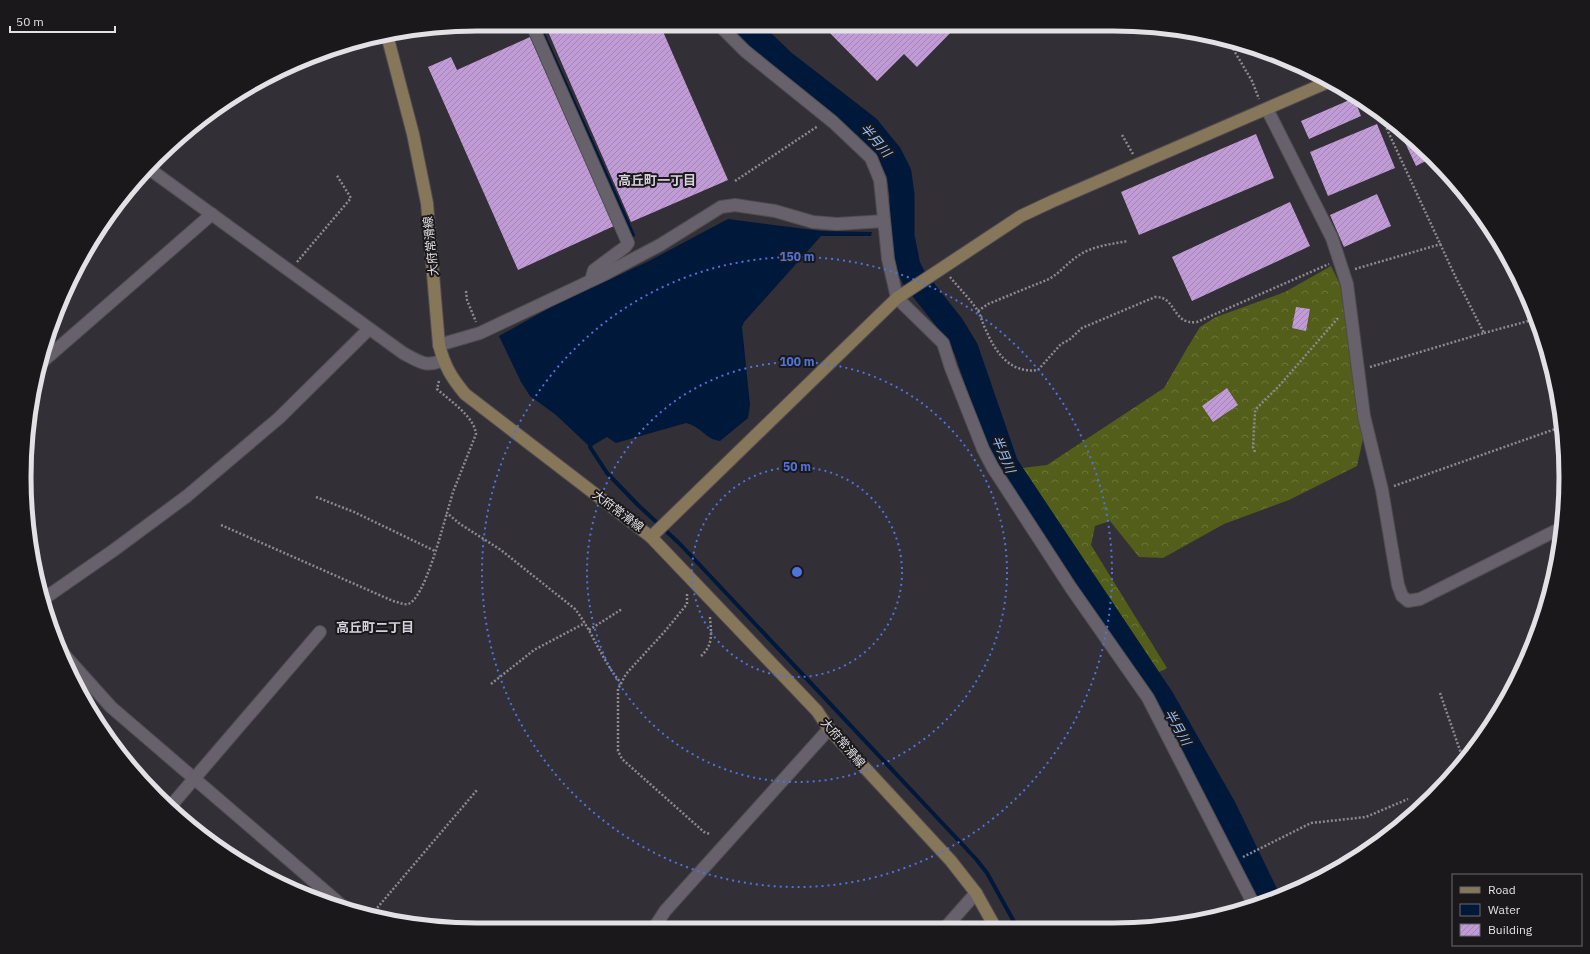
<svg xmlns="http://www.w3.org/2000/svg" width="1590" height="954" font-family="'IBM Plex Sans','Noto Sans JP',sans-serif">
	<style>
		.forest { fill: url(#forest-crowns) }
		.water { fill: #001839 }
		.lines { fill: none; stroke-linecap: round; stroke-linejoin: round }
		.stream { stroke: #001839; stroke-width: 4 }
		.river { stroke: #001839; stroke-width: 25 }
		.building { fill: url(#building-hatch) }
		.street-casing { stroke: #4f4c51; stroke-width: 14 }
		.secondary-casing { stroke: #4f4c51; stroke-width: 14 }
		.path { stroke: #8c898f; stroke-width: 2.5; stroke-dasharray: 2 2; stroke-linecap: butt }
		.street { stroke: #66616a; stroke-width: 12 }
		.secondary { stroke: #86765a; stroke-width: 12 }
		.ring { fill: none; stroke: #4f73dc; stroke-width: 2; stroke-dasharray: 2 4 }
		.labels { text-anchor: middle; stroke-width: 4; stroke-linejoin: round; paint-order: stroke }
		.street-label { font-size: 12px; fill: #e4e1e6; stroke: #1a181b }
		.water-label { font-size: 13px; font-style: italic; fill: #94c3fe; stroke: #1a181b }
		.neighbourhood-label { font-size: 13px; font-weight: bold; fill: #d6d0da; stroke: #1a181b }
		.rim { fill: none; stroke: #e4e1e6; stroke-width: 5 }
		.centre { fill: #4f73dc; stroke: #1a181b; stroke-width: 2 }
		.ring-label { font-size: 12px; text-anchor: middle; font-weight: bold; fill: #4f73dc; stroke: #1a181b; stroke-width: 4; stroke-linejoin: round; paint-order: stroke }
	</style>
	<defs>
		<pattern id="forest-crowns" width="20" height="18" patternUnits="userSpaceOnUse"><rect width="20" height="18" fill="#525e19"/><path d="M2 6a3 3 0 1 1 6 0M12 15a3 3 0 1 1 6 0" fill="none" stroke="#6b753a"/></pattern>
		<pattern id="building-hatch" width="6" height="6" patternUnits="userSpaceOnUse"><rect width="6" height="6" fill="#c09bd6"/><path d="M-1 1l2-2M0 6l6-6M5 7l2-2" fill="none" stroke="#a185b2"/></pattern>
	</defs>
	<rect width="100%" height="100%" fill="#332f36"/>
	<path class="forest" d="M1331 266 1340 284 1363 439 1357 466 1289 500 1224 524 1163 558 1139 557 1110 521 1095 526 1091 545 1167 668 1155 674 1013 469 1047 465 1164 388 1186 350 1200 327 1216 317 1285 292Z"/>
	<path class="water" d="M728 219 821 231 872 232 871 236H821L744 322 742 327 750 405 748 418 720 441C705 439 702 427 686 423L616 443 607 437 590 447 556 415 530 396 521 382 499 336 553 306 649 261Z"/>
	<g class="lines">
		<g class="stream">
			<path d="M540 27 633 235"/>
			<path d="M592 442 590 447 607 473 638 505 680 544 976 859 987 873 1017 927"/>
		</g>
		<path class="river" d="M747 27 782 61 867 127 890 155 899 173 902 195V236L908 266 914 278 952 326 966 349 1006 465 1162 699 1224 808 1269 901"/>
	</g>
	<g class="building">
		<path d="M823 26H957L917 67 904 54 877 81Z"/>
		<path d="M546 27H661L728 180 631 222Z"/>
		<path d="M530 37 614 226 518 270 428 67 451 57 457 70Z"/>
		<path d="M1354 98 1361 116 1309 139 1301 121Z"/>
		<path d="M1377 124 1395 168 1328 196 1310 152Z"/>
		<path d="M1398 128 1433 157H1434L1416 166Z"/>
		<path d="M1256 134 1274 178 1139 235 1121 192Z"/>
		<path d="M1377 194 1391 226 1344 247 1330 215Z"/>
		<path d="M1290 202 1310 246 1192 301 1172 257Z"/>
		<path d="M1296 307 1310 309 1306 331 1292 328Z"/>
		<path d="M1227 388 1238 405 1213 422 1202 406Z"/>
	</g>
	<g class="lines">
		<g class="street-casing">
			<g id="street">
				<path d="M533 27 628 243 625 247 594 270 591 280"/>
				<path d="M721 27 745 51 833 122 871 158 880 180 888 259 897 298 943 343 951 368 983 449 993 468 1071 588 1148 698 1255 907"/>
				<path d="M1267 109 1332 238 1347 284 1364 416 1382 490 1398 585 1402 596 1408 601 1420 599 1561 528"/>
				<path d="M148 168 403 353C418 361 426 368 443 360"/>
				<path d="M439 345 480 333 605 274 660 245 721 207 735 205 775 211 813 222 837 224 884 221"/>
				<path d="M41 363 212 214"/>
				<path d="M42 600 114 550 187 496 279 418 369 329"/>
				<path d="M59 649 111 707 346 909"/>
				<path d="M169 808 320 632"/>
				<path d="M946 927 976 893"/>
				<path d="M654 928 665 911 829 729"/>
			</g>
		</g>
		<g class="secondary-casing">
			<g id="secondary">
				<path d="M387 35 413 134 427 203 439 345C445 367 451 377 465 394L651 537 817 711 829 729 951 861 976 893 995 927"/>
				<path d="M651 537 897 298 1021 216 1053 201 1328 82"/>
			</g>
		</g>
		<g class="path">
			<path d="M1229 42 1252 81 1259 99"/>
			<path d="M1122 135 1133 154"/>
			<path d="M735 181 818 126"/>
			<path d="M297 262 351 198 336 174"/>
			<path d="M1355 269 1441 244"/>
			<path d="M950 277C959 288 970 299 978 311 981 316 982 322 985 328 995 352 1010 374 1038 370L1061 344 1069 340 1082 328 1155 297C1177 296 1171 325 1197 322L1329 264"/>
			<path d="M466 291 467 300 476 322"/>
			<path d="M978 311 988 304 1049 279C1060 273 1067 263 1078 256 1092 246 1112 244 1128 241"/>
			<path d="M1484 333 1536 319"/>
			<path d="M1370 367 1484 333 1456 278 1379 112"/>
			<path d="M439 381 437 389C450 401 474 416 476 434L453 492 447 513 460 524 501 550 575 609C593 632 602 661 621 683"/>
			<path d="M1255 452 1253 447 1255 412 1257 408 1279 386 1338 318"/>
			<path d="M1394 486 1561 427"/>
			<path d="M316 497 354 512 435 551"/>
			<path d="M221 525 393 601C398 602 403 605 408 604 424 600 442 529 447 513"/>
			<path d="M687 594V604L666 630 626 674 618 689V751L622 759 704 832 710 834"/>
			<path d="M589 630 622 609"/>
			<path d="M701 656C714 644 711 633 710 617"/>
			<path d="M491 684 534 650 585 623"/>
			<path d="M1440 693 1463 759"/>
			<path d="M1243 857 1311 823 1366 817 1408 799"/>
			<path d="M372 914 477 790"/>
		</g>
		<use href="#street" class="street"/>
		<use href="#secondary" class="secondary"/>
	</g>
	<g class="ring">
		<circle cx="797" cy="572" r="105"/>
		<circle cx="797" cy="572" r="210"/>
		<circle cx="797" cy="572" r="315"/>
	</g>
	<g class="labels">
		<g class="street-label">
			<text transform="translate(431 246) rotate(-96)" y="4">大府常滑線</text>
			<text transform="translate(618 511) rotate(37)" y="4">大府常滑線</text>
			<text transform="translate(843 743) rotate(49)" y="4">大府常滑線</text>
		</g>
		<g class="water-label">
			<text transform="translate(876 140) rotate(49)" y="5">半月川</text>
			<text transform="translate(1004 454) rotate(67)" y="5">半月川</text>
			<text transform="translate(1178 727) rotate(60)" y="5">半月川</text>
		</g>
		<g class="neighbourhood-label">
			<text x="657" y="185">高丘町一丁目</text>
			<text x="375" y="632">高丘町二丁目</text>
		</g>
	</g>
	<path d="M0 0H1590V954H0ZM477 31H1113A446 446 0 0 1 1559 477V477A446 446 0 0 1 1113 923H477A446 446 0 0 1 31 477V477A446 446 0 0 1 477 31Z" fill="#1a181b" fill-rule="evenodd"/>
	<path class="rim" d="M477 31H1113A446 446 0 0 1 1559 477V477A446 446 0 0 1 1113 923H477A446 446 0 0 1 31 477V477A446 446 0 0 1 477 31Z"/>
	<circle cx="797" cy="572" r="6" class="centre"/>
	<g class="ring-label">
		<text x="797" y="261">150 m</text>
		<text x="797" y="366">100 m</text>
		<text x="797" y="471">50 m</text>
	</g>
	<rect x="1452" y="874" width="130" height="72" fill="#1a181b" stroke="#6b686c"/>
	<rect x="1460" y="887" width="20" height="6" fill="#86765a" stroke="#6b686c"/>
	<text x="1488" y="894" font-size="12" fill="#e4e1e6">Road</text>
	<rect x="1460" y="904" width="20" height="12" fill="#001839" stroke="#6b686c"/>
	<text x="1488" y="914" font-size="12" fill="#e4e1e6">Water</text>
	<rect x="1460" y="924" width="20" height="12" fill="url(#building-hatch)" stroke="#6b686c"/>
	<text x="1488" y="934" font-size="12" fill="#e4e1e6">Building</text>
	<path d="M10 26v6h105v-6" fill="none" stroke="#e4e1e6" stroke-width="2"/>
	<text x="16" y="26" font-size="12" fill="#e4e1e6" stroke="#1a181b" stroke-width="3" paint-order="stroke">50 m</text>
</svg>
